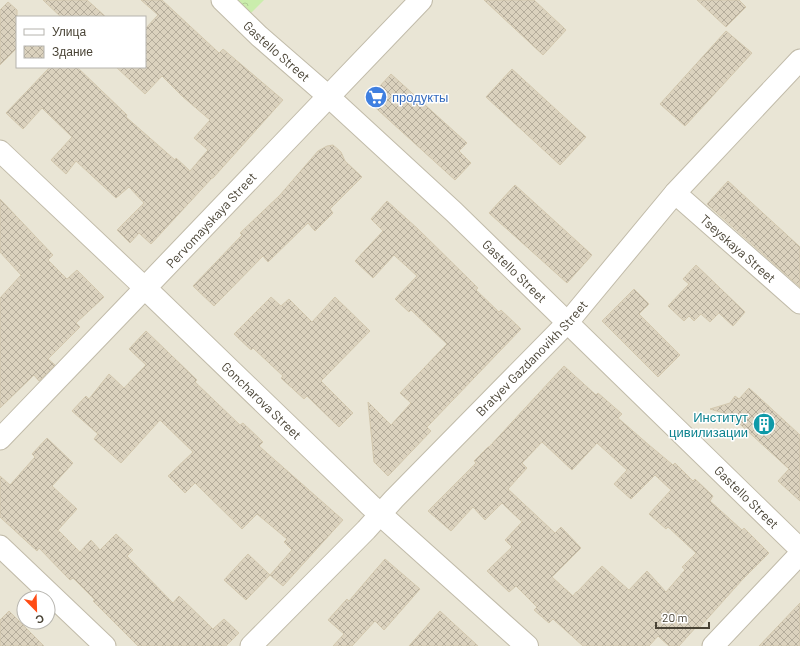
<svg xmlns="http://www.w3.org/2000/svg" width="800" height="646" font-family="Barlow,sans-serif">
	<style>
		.residential { fill: #e9e5d5; fill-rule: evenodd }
		.forest { fill: url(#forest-crowns) }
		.building { fill: url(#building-cross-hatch); stroke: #d3c8ae; fill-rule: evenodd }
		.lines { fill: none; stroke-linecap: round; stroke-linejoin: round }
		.minor-casing { stroke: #c1bba9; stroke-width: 23 }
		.tertiary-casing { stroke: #c1bba9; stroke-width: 24 }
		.minor { stroke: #fff; stroke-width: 21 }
		.tertiary { stroke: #fff; stroke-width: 22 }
		.labels { text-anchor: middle; stroke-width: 3; stroke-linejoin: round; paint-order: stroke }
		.street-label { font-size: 13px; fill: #494335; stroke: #fff }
		.shop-label { font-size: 13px; fill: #366cbe; stroke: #fff; text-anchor: start }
		.culture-label { font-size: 13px; fill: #0d838f; stroke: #fff; text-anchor: end }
	</style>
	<defs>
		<pattern id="forest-crowns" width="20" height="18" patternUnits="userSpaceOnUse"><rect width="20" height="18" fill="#caedac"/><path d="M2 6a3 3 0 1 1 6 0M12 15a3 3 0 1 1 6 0" fill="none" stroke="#afcc95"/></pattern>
		<pattern id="building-cross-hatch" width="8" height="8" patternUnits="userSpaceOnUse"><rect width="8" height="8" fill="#dbd2be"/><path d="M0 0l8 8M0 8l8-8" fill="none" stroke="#b4ac9b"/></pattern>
	</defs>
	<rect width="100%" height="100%" fill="#f5f2e7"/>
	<path class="residential" d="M0 0H800V646H0ZM17 17H145V67H17ZM24 598H48V622H24Z"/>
	<path class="forest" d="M219 0H264L242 22Z"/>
	<g class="building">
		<path d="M43 0H87L106 17H61Z"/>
		<path d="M141 0H162L219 53 223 49 283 100 213 178H212L151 244 139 233 130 243 117 230 144 203 129 187 116 198 76 161 66 174 51 160 72 137 42 108 23 129 6 113 50 67H77L127 115 126 117 175 160 176 158 190 171 208 150 194 138 210 120 182 96 162 76 145 94 116 67H145V29L158 15Z"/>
		<path d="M484 0H534L566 30 543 55Z"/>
		<path d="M697 0H739L746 7 726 27Z"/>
		<path d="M8 2 17 10V48L0 65V10Z"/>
		<path d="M726 31 752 53 685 126 660 104Z"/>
		<path d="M512 69 586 137 560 165 486 97Z"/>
		<path d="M391 74 467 143 459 151 471 163 455 180 367 100Z"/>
		<path d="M333 145 341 152 345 161 362 177 330 209 333 213 315 231 308 223 268 262 263 256 214 306 193 286 242 235 240 233 280 195 318 151 327 146Z"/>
		<path d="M728 181 800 247V287L707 204Z"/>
		<path d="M515 185 592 255 567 283 489 213Z"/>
		<path d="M0 199 53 255 48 260 67 279 77 270 104 297 76 323 80 327 48 359 55 365 39 381 34 375 0 408V298L21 275 0 252Z"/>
		<path d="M387 201 418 229 478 288 476 290 499 312 501 310 521 329 427 427 431 431 388 476 374 462 368 402 391 425 411 403 400 393 447 344 411 310 409 312 395 299 417 276 394 255 373 278 355 261 383 231 371 219Z"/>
		<path d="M696 265 745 312 733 326 719 313 710 322 701 314 694 321 689 316 684 321 668 306 689 284 683 279Z"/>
		<path d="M634 289 649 304 639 314 680 355 658 377 602 321Z"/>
		<path d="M271 297 281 306 289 299 312 322 335 297 370 331 321 381 353 413 339 427 307 396 304 399 281 378 283 376 253 348 251 350 234 334Z"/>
		<path d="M146 331 197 380 195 382 240 425 243 423 263 442 259 446 343 520 283 586 270 575 292 550 284 542 287 539 257 514 242 529 195 483 185 493 168 476 193 452 160 420 121 463 94 439 98 434 72 411 86 396 89 399 109 374 124 388 146 365 129 349Z"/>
		<path d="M564 366 596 395 598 393 622 414 618 418 649 445 673 465 675 463 693 481 695 479 713 496 710 501 742 530 744 528 769 553 742 580 699 628 697 626 679 646H669L658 636 649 646H583L553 619 549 623 534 610 537 607 516 586 509 592 487 571 512 547 505 540 522 522 502 503 485 520 473 507 451 531 428 511 476 463 474 461 488 447H489ZM542 442 572 470 597 443 627 470 614 484 631 499 655 475 671 490 649 514 666 529 668 527 696 553 682 567 685 570 666 592 647 571 629 590 602 566 577 592H576L573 596 552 577 581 548 561 527 555 533 508 489 527 468 522 463Z"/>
		<path d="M749 388 800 435V501L778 481 789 469 730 415 710 409 730 403 735 396 739 399Z"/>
		<path d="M47 438 73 463 52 486 77 509 58 530 80 552 91 540 100 550 116 534 133 550 127 556 173 603 179 596 213 629 224 619 239 633 226 646H138L93 601 95 600 73 578 70 580 39 548 37 551 0 517V476L10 485 35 457 32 454Z"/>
		<path d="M248 554 270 575 246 600 224 580Z"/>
		<path d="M385 559 420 589 384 630 375 621 352 646H333L344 634 328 620 347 599 349 601Z"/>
		<path d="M800 603V646H759Z"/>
		<path d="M9 611 44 646H0V620Z"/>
		<path d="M440 611 478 646H409Z"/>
	</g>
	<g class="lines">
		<g class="minor-casing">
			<g id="minor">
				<path id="s1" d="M222 0 259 36 328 96 454 212 800 549"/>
				<path d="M0 151 145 288 0 439"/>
				<path id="s2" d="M675 193 800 303"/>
				<path d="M0 546 105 646"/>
				<path id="s3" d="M251 646 366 530 394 499 568 322 675 193 800 60"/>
				<path d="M713 646 800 554"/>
			</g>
		</g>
		<g class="tertiary-casing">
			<g id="tertiary">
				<path id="s4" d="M421 0 145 288 370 505 527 646"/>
			</g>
		</g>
		<use href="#minor" class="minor"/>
		<use href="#tertiary" class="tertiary"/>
	</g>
	<defs>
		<g id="supermarket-disc" transform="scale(1.15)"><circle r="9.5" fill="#3f7fe0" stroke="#fff"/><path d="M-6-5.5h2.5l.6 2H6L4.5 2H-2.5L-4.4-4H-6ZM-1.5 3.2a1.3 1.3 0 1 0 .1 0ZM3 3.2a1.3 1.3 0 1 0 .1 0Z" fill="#fff"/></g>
		<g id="building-disc" transform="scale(1.15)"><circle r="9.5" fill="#0f9aa8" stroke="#fff"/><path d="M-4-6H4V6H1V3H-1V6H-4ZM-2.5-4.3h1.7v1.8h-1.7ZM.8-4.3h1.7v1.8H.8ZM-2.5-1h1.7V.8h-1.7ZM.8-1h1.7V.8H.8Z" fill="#fff"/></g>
	</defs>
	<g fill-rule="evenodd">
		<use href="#supermarket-disc" x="376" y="97"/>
		<use href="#building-disc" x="764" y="424"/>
	</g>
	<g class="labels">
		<g class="street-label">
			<text dy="5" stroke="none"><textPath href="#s1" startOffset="75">Gastello Street</textPath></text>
			<text transform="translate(211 220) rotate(-47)" y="5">Pervomayskaya Street</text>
			<text dy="5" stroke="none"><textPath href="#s2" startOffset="84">Tseyskaya Street</textPath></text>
			<text dy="5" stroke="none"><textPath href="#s1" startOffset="399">Gastello Street</textPath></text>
			<text dy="5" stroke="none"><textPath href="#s3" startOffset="402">Bratyev Gazdanovikh Street</textPath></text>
			<text dy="5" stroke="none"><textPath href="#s4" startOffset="561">Goncharova Street</textPath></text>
			<text dy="5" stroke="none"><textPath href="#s1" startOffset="723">Gastello Street</textPath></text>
		</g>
		<g class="shop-label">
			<text x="392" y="102">продукты</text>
		</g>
		<g class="culture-label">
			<text x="748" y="422">Институт<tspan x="748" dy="15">цивилизации</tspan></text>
		</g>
	</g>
	<rect x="16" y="16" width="130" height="52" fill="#ffffff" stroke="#b6b4ae"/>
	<rect x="24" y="29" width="20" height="6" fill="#ffffff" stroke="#b6b4ae"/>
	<text x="52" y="36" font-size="12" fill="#494335">Улица</text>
	<rect x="24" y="46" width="20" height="12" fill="url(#building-cross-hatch)" stroke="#b6b4ae"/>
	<text x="52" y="56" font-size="12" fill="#494335">Здание</text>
	<g transform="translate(36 610) rotate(157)"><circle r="19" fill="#ffffff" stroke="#b6b4ae"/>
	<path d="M0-3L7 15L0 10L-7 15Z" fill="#ff4c14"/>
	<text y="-6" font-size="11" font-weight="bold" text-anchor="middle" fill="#494335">С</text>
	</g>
	<path d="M656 622v6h53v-6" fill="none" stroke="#494335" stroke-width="2"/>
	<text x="662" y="622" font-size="12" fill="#494335" stroke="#ffffff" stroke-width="3" paint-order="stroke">20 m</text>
</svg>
